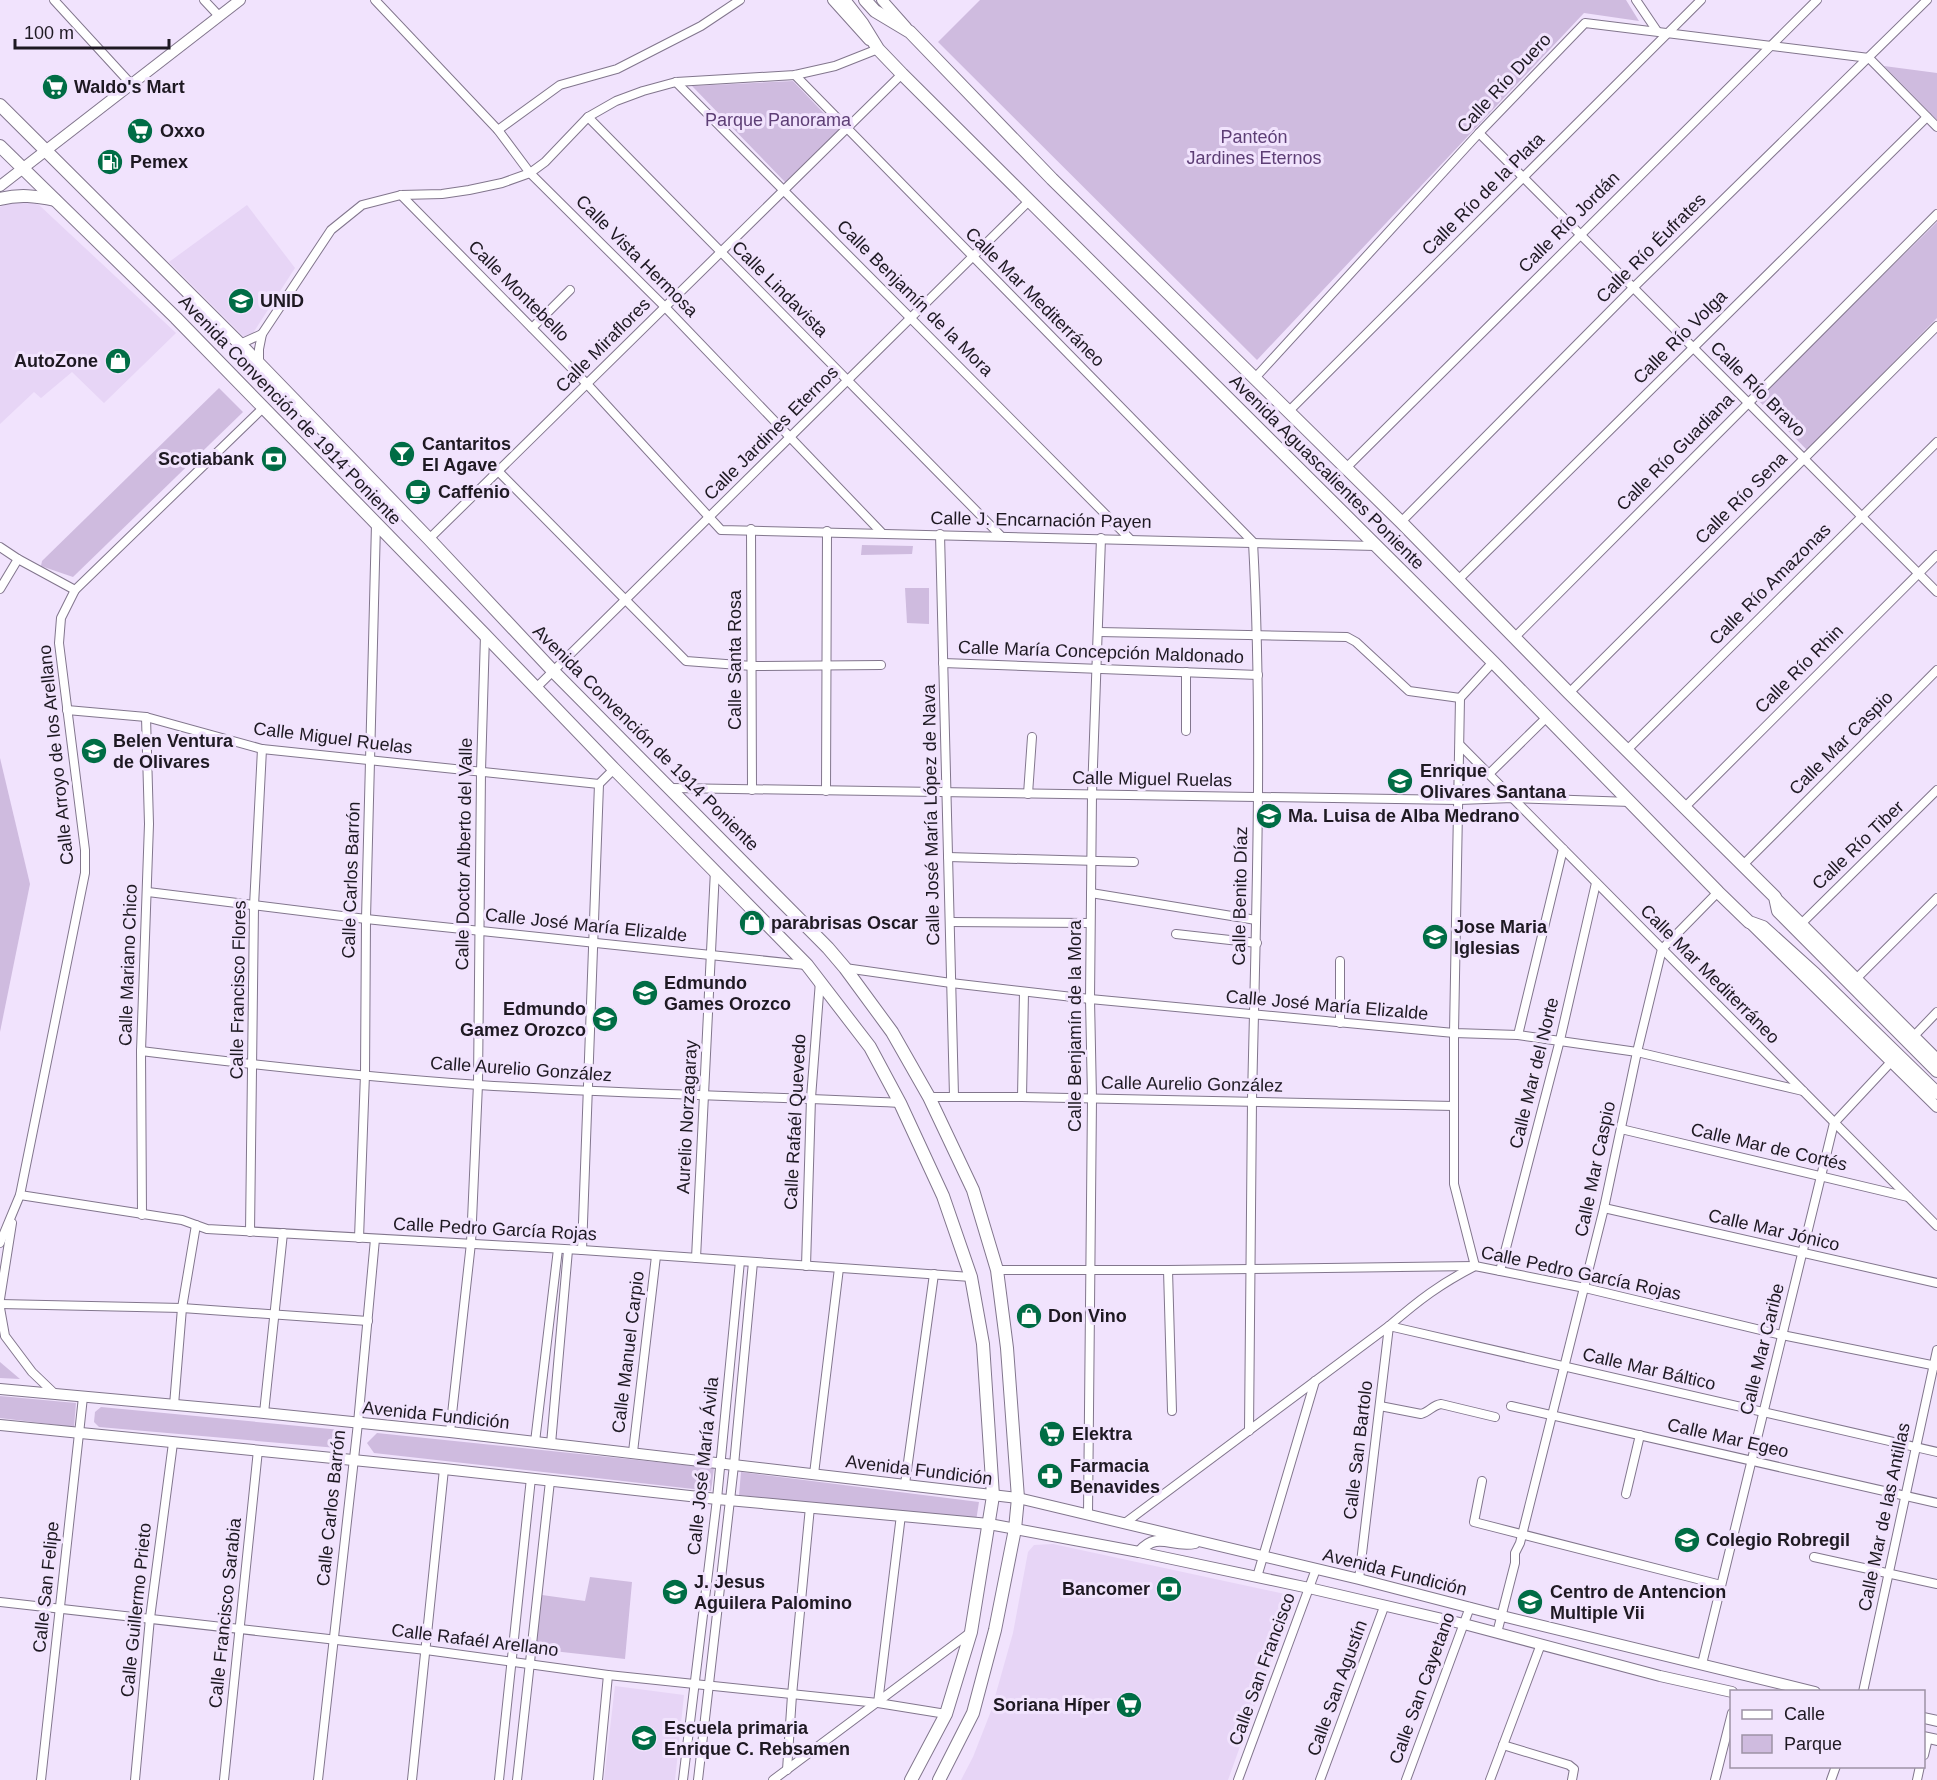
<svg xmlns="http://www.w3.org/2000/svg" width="1937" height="1780" font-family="Helvetica,sans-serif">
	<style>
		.built { fill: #e7d5f6 }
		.green { fill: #cfbbdf }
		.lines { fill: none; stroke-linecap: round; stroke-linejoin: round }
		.street-casing { stroke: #82768d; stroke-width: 10 }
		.secondary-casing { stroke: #82768d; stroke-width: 12 }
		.primary-casing { stroke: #82768d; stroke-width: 14 }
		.street { stroke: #fff; stroke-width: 8 }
		.secondary { stroke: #fff; stroke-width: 10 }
		.primary { stroke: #fff; stroke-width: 12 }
		.labels { text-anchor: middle; stroke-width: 6; stroke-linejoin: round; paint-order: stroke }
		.street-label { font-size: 18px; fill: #1e1922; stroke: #f1e3fd }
		.poi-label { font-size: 18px; font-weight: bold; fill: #1e1922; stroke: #f1e3fd; text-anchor: start }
		.park-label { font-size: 18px; fill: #5d3e75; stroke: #f1e3fd }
	</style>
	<rect width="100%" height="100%" fill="#f1e3fd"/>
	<g class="built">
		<path d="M19 199 39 205 176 333 104 403 72 372 41 398 34 392 0 424V207Z"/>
		<path d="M247 205 295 268 253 333 244 337 169 262Z"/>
		<path d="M1053 1544 1294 1596 1228 1780H961L973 1757 991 1711 1013 1633 1028 1552 1034 1545Z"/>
		<path d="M615 1686 684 1695 675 1780H604Z"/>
	</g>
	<g class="green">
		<path d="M980 0H1626L1639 21 1584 13 1257 360 938 42Z"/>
		<path d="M1884 66 1937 73V120Z"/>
		<path d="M793 81 841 131 786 183 692 86Z"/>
		<path d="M1937 222V318L1807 450 1757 399Z"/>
		<path d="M219 388 243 412 73 577 41 566 42 561Z"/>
		<path d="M862 545 913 546 912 554 861 555Z"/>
		<path d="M905 588H929V624L907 623Z"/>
		<path d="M0 758 30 884 0 1032Z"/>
		<path d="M0 1362 20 1379 0 1378Z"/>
		<path d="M0 1396 76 1403 74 1427 0 1418Z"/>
		<path d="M101 1407 341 1430 344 1434 342 1444 337 1448 99 1427 94 1422 95 1412Z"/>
		<path d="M377 1433 714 1468 711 1491 374 1453 367 1443Z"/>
		<path d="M741 1472 979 1502 976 1521 739 1495Z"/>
		<path d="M590 1577 632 1582 625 1659 535 1649 542 1595 585 1601Z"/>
	</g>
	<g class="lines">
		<g class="street-casing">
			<g id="street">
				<path d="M54 0 131 84"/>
				<path d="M204 0 219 16"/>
				<path d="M375 0 498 130 530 173 665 307 881 532"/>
				<path d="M1636 0 1657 31"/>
				<path d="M795 75 1253 542C1263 728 1256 914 1252 1100 1250 1210 1251 1321 1249 1431"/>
				<path d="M676 82 1130 539"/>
				<path d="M588 117 1000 535"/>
				<path d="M498 130 560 85 617 69 701 26 740 0"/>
				<path d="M1479 133 1937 592"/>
				<path d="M401 195 587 384 721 530 1376 546"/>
				<path d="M532 328 570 290"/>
				<path d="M240 344 262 334"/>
				<path d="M259 363V349L262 334 331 230 362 205 401 195 442 194 469 190 502 183 530 173 545 162 588 117 616 101 643 91 676 82 795 75 835 66 878 49"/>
				<path d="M1255 378 1479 133 1585 23 1869 58 1937 127"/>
				<path d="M1289 411 1701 0"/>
				<path d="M1346 468 1817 0"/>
				<path d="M498 471 686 661 752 666 881 665"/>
				<path d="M1401 522 1633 288 1927 0"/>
				<path d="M751 529 752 790"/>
				<path d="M940 534 954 1096"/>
				<path d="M429 539 902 74"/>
				<path d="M0 547 18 559 75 590"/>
				<path d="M1457 581 1927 117"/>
				<path d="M0 589 18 559"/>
				<path d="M1099 632 1347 637 1356 642 1409 691 1460 698"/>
				<path d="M1514 638 1937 214"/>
				<path d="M943 663 1258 675"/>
				<path d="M536 688 1029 201"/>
				<path d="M1569 693 1937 326"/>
				<path d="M67 710 146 717 262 749 599 784"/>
				<path d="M1186 731V672"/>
				<path d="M1460 745 1937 1226"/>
				<path d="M1627 750 1937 442"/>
				<path d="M1489 774 1547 717"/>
				<path d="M599 784 614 769"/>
				<path d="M672 788 1459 800 1513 798 1631 802"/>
				<path d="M826 791 827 531"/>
				<path d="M1028 794 1032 737"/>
				<path d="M1685 807 1937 555"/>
				<path d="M948 857 1134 862"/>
				<path d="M1742 866 1937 670"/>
				<path d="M148 892 366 919 806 965"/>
				<path d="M1091 893 1256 920"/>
				<path d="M950 922 1090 923"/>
				<path d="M1802 923 1937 790"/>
				<path d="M1176 934 1257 943"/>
				<path d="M1340 961V1023"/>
				<path d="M845 968 951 983 1090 999 1454 1033 1518 1035 1637 1052 1803 1091"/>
				<path d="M1857 978 1937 898"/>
				<path d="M1518 1035 1563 849"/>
				<path d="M1914 1036 1937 1012"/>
				<path d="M141 1051C254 1065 366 1077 479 1085 619 1094 760 1096 900 1103"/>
				<path d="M929 1097H1022L1454 1106"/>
				<path d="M1022 1097 1024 992"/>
				<path d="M1621 1129 1908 1197"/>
				<path d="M20 1195 182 1220 207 1229 582 1250 971 1277"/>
				<path d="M1604 1208 1937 1283"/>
				<path d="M142 1215 141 1051 149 824 146 717"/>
				<path d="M250 1232 254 906 262 749"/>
				<path d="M359 1238 365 1074 366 919 376 524"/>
				<path d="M0 1243 20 1195 85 873V850L59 643 61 618 75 590 263 408"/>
				<path d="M582 1250 599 784"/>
				<path d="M696 1258 715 870"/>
				<path d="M806 1266 811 1098 820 981"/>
				<path d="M997 1270H1168L1475 1266 1585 1288 1782 1335 1937 1366"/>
				<path d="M1168 1270 1172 1411"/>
				<path d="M1500 1271 1560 1040 1596 883"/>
				<path d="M0 1299 12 1223"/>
				<path d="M0 1304 182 1308 368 1321"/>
				<path d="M0 1308 5 1336 32 1372 55 1394"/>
				<path d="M174 1405 182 1308 196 1225"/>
				<path d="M1380 1406 1421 1414C1429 1412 1433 1405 1441 1404L1495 1417"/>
				<path d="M1511 1406 1937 1503"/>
				<path d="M264 1413 283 1233"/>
				<path d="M450 1432 471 1243 478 1084 481 771 485 635"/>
				<path d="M535 1442 558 1249"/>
				<path d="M551 1444 568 1250"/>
				<path d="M633 1452 656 1256"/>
				<path d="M814 1474 839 1268"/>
				<path d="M1482 1481 1474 1522 1721 1585"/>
				<path d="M905 1484 934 1274"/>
				<path d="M1626 1494 1640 1435"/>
				<path d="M1088 1515 1092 1098 1090 999 1092 794 1101 538"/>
				<path d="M1125 1523 1389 1326C1419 1300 1440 1284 1475 1266L1454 1184V1033L1460 698 1493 662"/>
				<path d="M1814 1557 1937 1584"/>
				<path d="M1257 1577 1315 1381"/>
				<path d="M1359 1579 1389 1326 1937 1452"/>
				<path d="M0 1602 426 1650 608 1675 878 1703 946 1714"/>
				<path d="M1497 1633 1515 1563V1553L1520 1543 1604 1208 1637 1052 1662 949 1718 892"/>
				<path d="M1702 1664 1834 1123 1891 1062"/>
				<path d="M1863 1692 1937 1350"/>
				<path d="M878 1703 901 1515"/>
				<path d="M1503 1745 1569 1765 1574 1769 1572 1780"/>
				<path d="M1924 1755 1928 1738"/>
				<path d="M787 1770 792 1695 810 1507"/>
				<path d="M41 1780 83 1397"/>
				<path d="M135 1780 150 1618 173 1443"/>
				<path d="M224 1780 258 1450"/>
				<path d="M318 1780 358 1423 375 1239"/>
				<path d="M412 1780 444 1469"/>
				<path d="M499 1780 531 1478"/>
				<path d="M517 1780 550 1481"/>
				<path d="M598 1780 608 1675"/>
				<path d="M683 1780 717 1499 740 1261"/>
				<path d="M698 1780 734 1465 753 1262"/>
				<path d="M773 1780 971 1632"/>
				<path d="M1238 1780 1316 1569"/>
				<path d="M1320 1780 1384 1607"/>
				<path d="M1406 1780 1470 1607"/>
				<path d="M1490 1780 1541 1644"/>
				<path d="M1715 1780 1732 1713"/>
				<path d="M1831 1780 1836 1766"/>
				<path d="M1917 1780 1920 1766"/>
			</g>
		</g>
		<g class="secondary-casing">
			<g id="secondary">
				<path d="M833 0 869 40"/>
				<path d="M882 0 906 27"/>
				<path d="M0 186 240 0"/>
				<path d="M1775 897 1937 1059"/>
				<path d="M1749 922 1937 1107"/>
				<path d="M0 1389 264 1413 450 1432 1018 1498 1359 1579 1502 1616 1815 1692"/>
				<path d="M0 1425 444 1469 717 1499 989 1524 1139 1552 1309 1588 1464 1624 1660 1676 1732 1692"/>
				<path d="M1139 1552C1158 1530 1171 1548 1195 1543"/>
				<path d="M1924 1718 1937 1721"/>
				<path d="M1924 1737 1937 1740"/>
			</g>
		</g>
		<g class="primary-casing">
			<g id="primary">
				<path d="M844 0 862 23 878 49 902 74 1493 662 1718 892 1749 922 1763 927 1815 974 1937 1093"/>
				<path d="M865 0 875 11 910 32 1052 179 1401 522 1569 693 1775 897 1778 911 1937 1071"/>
				<path d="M0 105 240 344 429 539 553 671 828 948 845 968 892 1032 929 1097 973 1190 997 1270 1007 1348 1018 1498 1015 1529 995 1630 973 1713 939 1780"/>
				<path d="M0 146 176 318 485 635 614 769 807 965 870 1047 900 1103 943 1196 971 1277 983 1344 993 1496 971 1632 946 1714 911 1780"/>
				<path d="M0 199C19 194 36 196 55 200"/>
			</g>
		</g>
		<use href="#street" class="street"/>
		<use href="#secondary" class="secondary"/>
		<use href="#primary" class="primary"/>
	</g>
	<defs>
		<g id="supermarket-disc" transform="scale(1.35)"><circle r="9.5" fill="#006d45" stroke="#f1e3fd"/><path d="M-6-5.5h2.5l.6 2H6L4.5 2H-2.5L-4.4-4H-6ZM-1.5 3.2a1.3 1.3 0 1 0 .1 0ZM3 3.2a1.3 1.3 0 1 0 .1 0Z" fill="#fff"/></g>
		<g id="fuel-disc" transform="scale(1.35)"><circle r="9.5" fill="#006d45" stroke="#f1e3fd"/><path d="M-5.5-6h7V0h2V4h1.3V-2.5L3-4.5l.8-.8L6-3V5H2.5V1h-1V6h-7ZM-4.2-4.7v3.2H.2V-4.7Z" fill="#fff"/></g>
		<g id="university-disc" transform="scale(1.35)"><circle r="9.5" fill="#006d45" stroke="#f1e3fd"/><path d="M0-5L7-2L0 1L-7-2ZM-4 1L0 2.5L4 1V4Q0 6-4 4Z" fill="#fff"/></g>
		<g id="shop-disc" transform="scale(1.35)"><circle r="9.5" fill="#006d45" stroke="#f1e3fd"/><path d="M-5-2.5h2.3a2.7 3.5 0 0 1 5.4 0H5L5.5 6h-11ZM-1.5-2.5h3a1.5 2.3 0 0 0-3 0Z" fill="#fff"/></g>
		<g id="bar-disc" transform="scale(1.35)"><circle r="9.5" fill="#006d45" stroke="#f1e3fd"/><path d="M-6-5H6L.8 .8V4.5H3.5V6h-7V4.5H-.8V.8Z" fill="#fff"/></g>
		<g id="bank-disc" transform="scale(1.35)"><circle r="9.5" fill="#006d45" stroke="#f1e3fd"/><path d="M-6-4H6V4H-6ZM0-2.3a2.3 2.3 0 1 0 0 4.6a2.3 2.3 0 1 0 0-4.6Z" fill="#fff"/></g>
		<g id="cafe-disc" transform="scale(1.35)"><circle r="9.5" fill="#006d45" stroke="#f1e3fd"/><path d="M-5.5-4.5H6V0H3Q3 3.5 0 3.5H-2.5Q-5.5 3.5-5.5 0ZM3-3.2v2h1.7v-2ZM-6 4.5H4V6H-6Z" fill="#fff"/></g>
		<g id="school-disc" transform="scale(1.35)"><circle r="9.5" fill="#006d45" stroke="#f1e3fd"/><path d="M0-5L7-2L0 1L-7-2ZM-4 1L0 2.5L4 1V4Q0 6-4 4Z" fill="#fff"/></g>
		<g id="pharmacy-disc" transform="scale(1.35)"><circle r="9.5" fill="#006d45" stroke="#f1e3fd"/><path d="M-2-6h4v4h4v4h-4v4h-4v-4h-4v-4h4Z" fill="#fff"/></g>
	</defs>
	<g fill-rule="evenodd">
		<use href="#supermarket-disc" x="55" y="87"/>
		<use href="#supermarket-disc" x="140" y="131"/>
		<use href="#fuel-disc" x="110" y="162"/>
		<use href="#university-disc" x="241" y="301"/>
		<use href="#shop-disc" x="118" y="361"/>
		<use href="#bar-disc" x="402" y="454"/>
		<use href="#bank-disc" x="274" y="459"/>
		<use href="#cafe-disc" x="418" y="492"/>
		<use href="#school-disc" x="94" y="751"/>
		<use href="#school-disc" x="1400" y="781"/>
		<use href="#school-disc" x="1269" y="816"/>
		<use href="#shop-disc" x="752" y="923"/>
		<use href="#school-disc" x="1435" y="937"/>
		<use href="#school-disc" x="645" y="993"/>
		<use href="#school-disc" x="605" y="1019"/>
		<use href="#shop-disc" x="1029" y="1316"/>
		<use href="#supermarket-disc" x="1052" y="1434"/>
		<use href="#pharmacy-disc" x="1050" y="1476"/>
		<use href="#school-disc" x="1687" y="1540"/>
		<use href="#bank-disc" x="1169" y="1589"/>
		<use href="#school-disc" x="675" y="1592"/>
		<use href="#school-disc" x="1530" y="1602"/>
		<use href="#supermarket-disc" x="1129" y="1705"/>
		<use href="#school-disc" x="644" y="1738"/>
	</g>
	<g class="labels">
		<g class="street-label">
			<text transform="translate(1504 83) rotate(-47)" y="6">Calle Río Duero</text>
			<text transform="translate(1483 194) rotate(-45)" y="6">Calle Río de la Plata</text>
			<text transform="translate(1569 222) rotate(-45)" y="6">Calle Río Jordán</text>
			<text transform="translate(1651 248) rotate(-45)" y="6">Calle Río Éufrates</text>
			<text transform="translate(637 256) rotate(45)" y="6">Calle Vista Hermosa</text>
			<text transform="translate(780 289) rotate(45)" y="6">Calle Lindavista</text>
			<text transform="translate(519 291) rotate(45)" y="6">Calle Montebello</text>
			<text transform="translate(1035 297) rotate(45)" y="6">Calle Mar Mediterráneo</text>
			<text transform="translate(915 298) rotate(45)" y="6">Calle Benjamín de la Mora</text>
			<text transform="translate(1680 337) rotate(-45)" y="6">Calle Río Volga</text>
			<text transform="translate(603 345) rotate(-45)" y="6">Calle Miraflores</text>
			<text transform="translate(1758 389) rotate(45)" y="6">Calle Río Bravo</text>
			<text transform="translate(290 410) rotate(46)" y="6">Avenida Convención de 1914 Poniente</text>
			<text transform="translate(771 433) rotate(-45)" y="6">Calle Jardines Eternos</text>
			<text transform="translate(1675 452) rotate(-45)" y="6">Calle Río Guadiana</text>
			<text transform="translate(1327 472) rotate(45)" y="6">Avenida Aguascalientes Poniente</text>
			<text transform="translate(1741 498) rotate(-45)" y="6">Calle Río Sena</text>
			<text transform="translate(1041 520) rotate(1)" y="6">Calle J. Encarnación Payen</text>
			<text transform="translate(1770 584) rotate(-45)" y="6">Calle Río Amazonas</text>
			<text transform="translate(1101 652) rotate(2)" y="6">Calle María Concepción Maldonado</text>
			<text transform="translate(735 660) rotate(-90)" y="6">Calle Santa Rosa</text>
			<text transform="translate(1799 669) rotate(-45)" y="6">Calle Río Rhin</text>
			<text transform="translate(333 738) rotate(7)" y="6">Calle Miguel Ruelas</text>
			<text transform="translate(646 738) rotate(45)" y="6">Avenida Convención de 1914 Poniente</text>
			<text transform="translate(1841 743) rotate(-45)" y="6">Calle Mar Caspio</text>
			<text transform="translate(56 755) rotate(-96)" y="6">Calle Arroyo de los Arellano</text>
			<text transform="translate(1152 779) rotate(1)" y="6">Calle Miguel Ruelas</text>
			<text transform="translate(931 815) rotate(-91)" y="6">Calle José María López de Nava</text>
			<text transform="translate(1858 845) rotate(-44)" y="6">Calle Río Tiber</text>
			<text transform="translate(464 854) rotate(-89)" y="6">Calle Doctor Alberto del Valle</text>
			<text transform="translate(351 880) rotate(-88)" y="6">Calle Carlos Barrón</text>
			<text transform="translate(1240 896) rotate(-89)" y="6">Calle Benito Díaz</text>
			<text transform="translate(586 925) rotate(6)" y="6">Calle José María Elizalde</text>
			<text transform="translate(128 965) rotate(-88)" y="6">Calle Mariano Chico</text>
			<text transform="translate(1710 974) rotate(45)" y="6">Calle Mar Mediterráneo</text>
			<text transform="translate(238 990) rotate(-89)" y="6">Calle Francisco Flores</text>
			<text transform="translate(1327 1005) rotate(5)" y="6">Calle José María Elizalde</text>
			<text transform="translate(1075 1026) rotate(-90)" y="6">Calle Benjamín de la Mora</text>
			<text transform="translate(521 1069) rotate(4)" y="6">Calle Aurelio González</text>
			<text transform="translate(1534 1073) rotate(-76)" y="6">Calle Mar del Norte</text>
			<text transform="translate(1192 1084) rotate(1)" y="6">Calle Aurelio González</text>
			<text transform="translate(687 1117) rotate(-87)" y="6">Aurelio Norzagaray</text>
			<text transform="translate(795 1122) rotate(-87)" y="6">Calle Rafaél Quevedo</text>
			<text transform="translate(1769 1147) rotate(13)" y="6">Calle Mar de Cortés</text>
			<text transform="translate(1595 1169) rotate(-78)" y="6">Calle Mar Caspio</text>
			<text transform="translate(495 1229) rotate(3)" y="6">Calle Pedro García Rojas</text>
			<text transform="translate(1774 1230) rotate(13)" y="6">Calle Mar Jónico</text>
			<text transform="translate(1581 1273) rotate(12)" y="6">Calle Pedro García Rojas</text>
			<text transform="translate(1762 1349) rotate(-76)" y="6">Calle Mar Caribe</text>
			<text transform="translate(628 1352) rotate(-83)" y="6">Calle Manuel Carpio</text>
			<text transform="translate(1649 1369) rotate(13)" y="6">Calle Mar Báltico</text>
			<text transform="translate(436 1415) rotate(6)" y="6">Avenida Fundición</text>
			<text transform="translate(1728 1438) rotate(13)" y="6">Calle Mar Egeo</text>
			<text transform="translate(1358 1450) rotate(-83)" y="6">Calle San Bartolo</text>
			<text transform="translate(703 1466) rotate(-84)" y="6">Calle José María Ávila</text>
			<text transform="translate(919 1470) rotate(7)" y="6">Avenida Fundición</text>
			<text transform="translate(331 1508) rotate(-84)" y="6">Calle Carlos Barrón</text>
			<text transform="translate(1884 1517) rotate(-78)" y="6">Calle Mar de las Antillas</text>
			<text transform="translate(1395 1572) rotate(14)" y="6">Avenida Fundición</text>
			<text transform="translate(46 1587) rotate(-84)" y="6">Calle San Felipe</text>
			<text transform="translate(136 1610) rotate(-84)" y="6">Calle Guillermo Prieto</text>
			<text transform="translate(225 1613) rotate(-84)" y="6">Calle Francisco Sarabia</text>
			<text transform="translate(475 1640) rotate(7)" y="6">Calle Rafaél Arellano</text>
			<text transform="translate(1262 1669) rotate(-70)" y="6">Calle San Francisco</text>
			<text transform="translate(1337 1688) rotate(-70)" y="6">Calle San Agustín</text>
			<text transform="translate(1422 1688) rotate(-70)" y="6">Calle San Cayetano</text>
		</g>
		<g class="poi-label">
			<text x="74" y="93">Waldo's Mart</text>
			<text x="160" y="137">Oxxo</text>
			<text x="130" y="168">Pemex</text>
			<text x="260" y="307">UNID</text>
			<text x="98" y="367" text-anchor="end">AutoZone</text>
			<text x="422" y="450">Cantaritos<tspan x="422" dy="21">El Agave</tspan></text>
			<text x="254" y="465" text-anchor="end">Scotiabank</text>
			<text x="438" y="498">Caffenio</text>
			<text x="113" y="747">Belen Ventura<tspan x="113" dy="21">de Olivares</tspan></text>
			<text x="1420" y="777">Enrique<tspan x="1420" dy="21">Olivares Santana</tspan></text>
			<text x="1288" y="822">Ma. Luisa de Alba Medrano</text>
			<text x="771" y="929">parabrisas Oscar</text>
			<text x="1454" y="933">Jose Maria<tspan x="1454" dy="21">Iglesias</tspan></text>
			<text x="664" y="989">Edmundo<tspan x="664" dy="21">Games Orozco</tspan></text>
			<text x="586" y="1015" text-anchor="end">Edmundo<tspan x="586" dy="21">Gamez Orozco</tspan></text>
			<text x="1048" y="1322">Don Vino</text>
			<text x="1072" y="1440">Elektra</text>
			<text x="1070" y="1472">Farmacia<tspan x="1070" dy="21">Benavides</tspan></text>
			<text x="1706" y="1546">Colegio Robregil</text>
			<text x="694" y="1588">J. Jesus<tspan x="694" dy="21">Aguilera Palomino</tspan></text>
			<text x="1150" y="1595" text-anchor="end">Bancomer</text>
			<text x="1550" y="1598">Centro de Antencion<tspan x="1550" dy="21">Multiple Vii</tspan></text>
			<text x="1110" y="1711" text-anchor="end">Soriana Híper</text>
			<text x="664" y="1734">Escuela primaria<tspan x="664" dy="21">Enrique C. Rebsamen</tspan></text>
		</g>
		<g class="park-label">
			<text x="778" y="126">Parque Panorama</text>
			<text x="1254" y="143">Panteón<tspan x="1254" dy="21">Jardines Eternos</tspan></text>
		</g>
	</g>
	<rect x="1730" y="1690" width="195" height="78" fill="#f1e3fd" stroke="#9d92a5" stroke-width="1.5"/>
	<rect x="1742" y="1710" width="30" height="9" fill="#ffffff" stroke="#9d92a5" stroke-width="1.5"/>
	<text x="1784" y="1720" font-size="18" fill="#1e1922">Calle</text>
	<rect x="1742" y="1735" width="30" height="18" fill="#cfbbdf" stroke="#9d92a5" stroke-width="1.5"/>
	<text x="1784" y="1750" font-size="18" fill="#1e1922">Parque</text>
	<path d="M15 39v9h154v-9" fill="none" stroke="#1e1922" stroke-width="3"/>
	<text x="24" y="39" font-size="18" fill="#1e1922" stroke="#f1e3fd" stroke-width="4.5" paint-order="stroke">100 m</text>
</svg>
